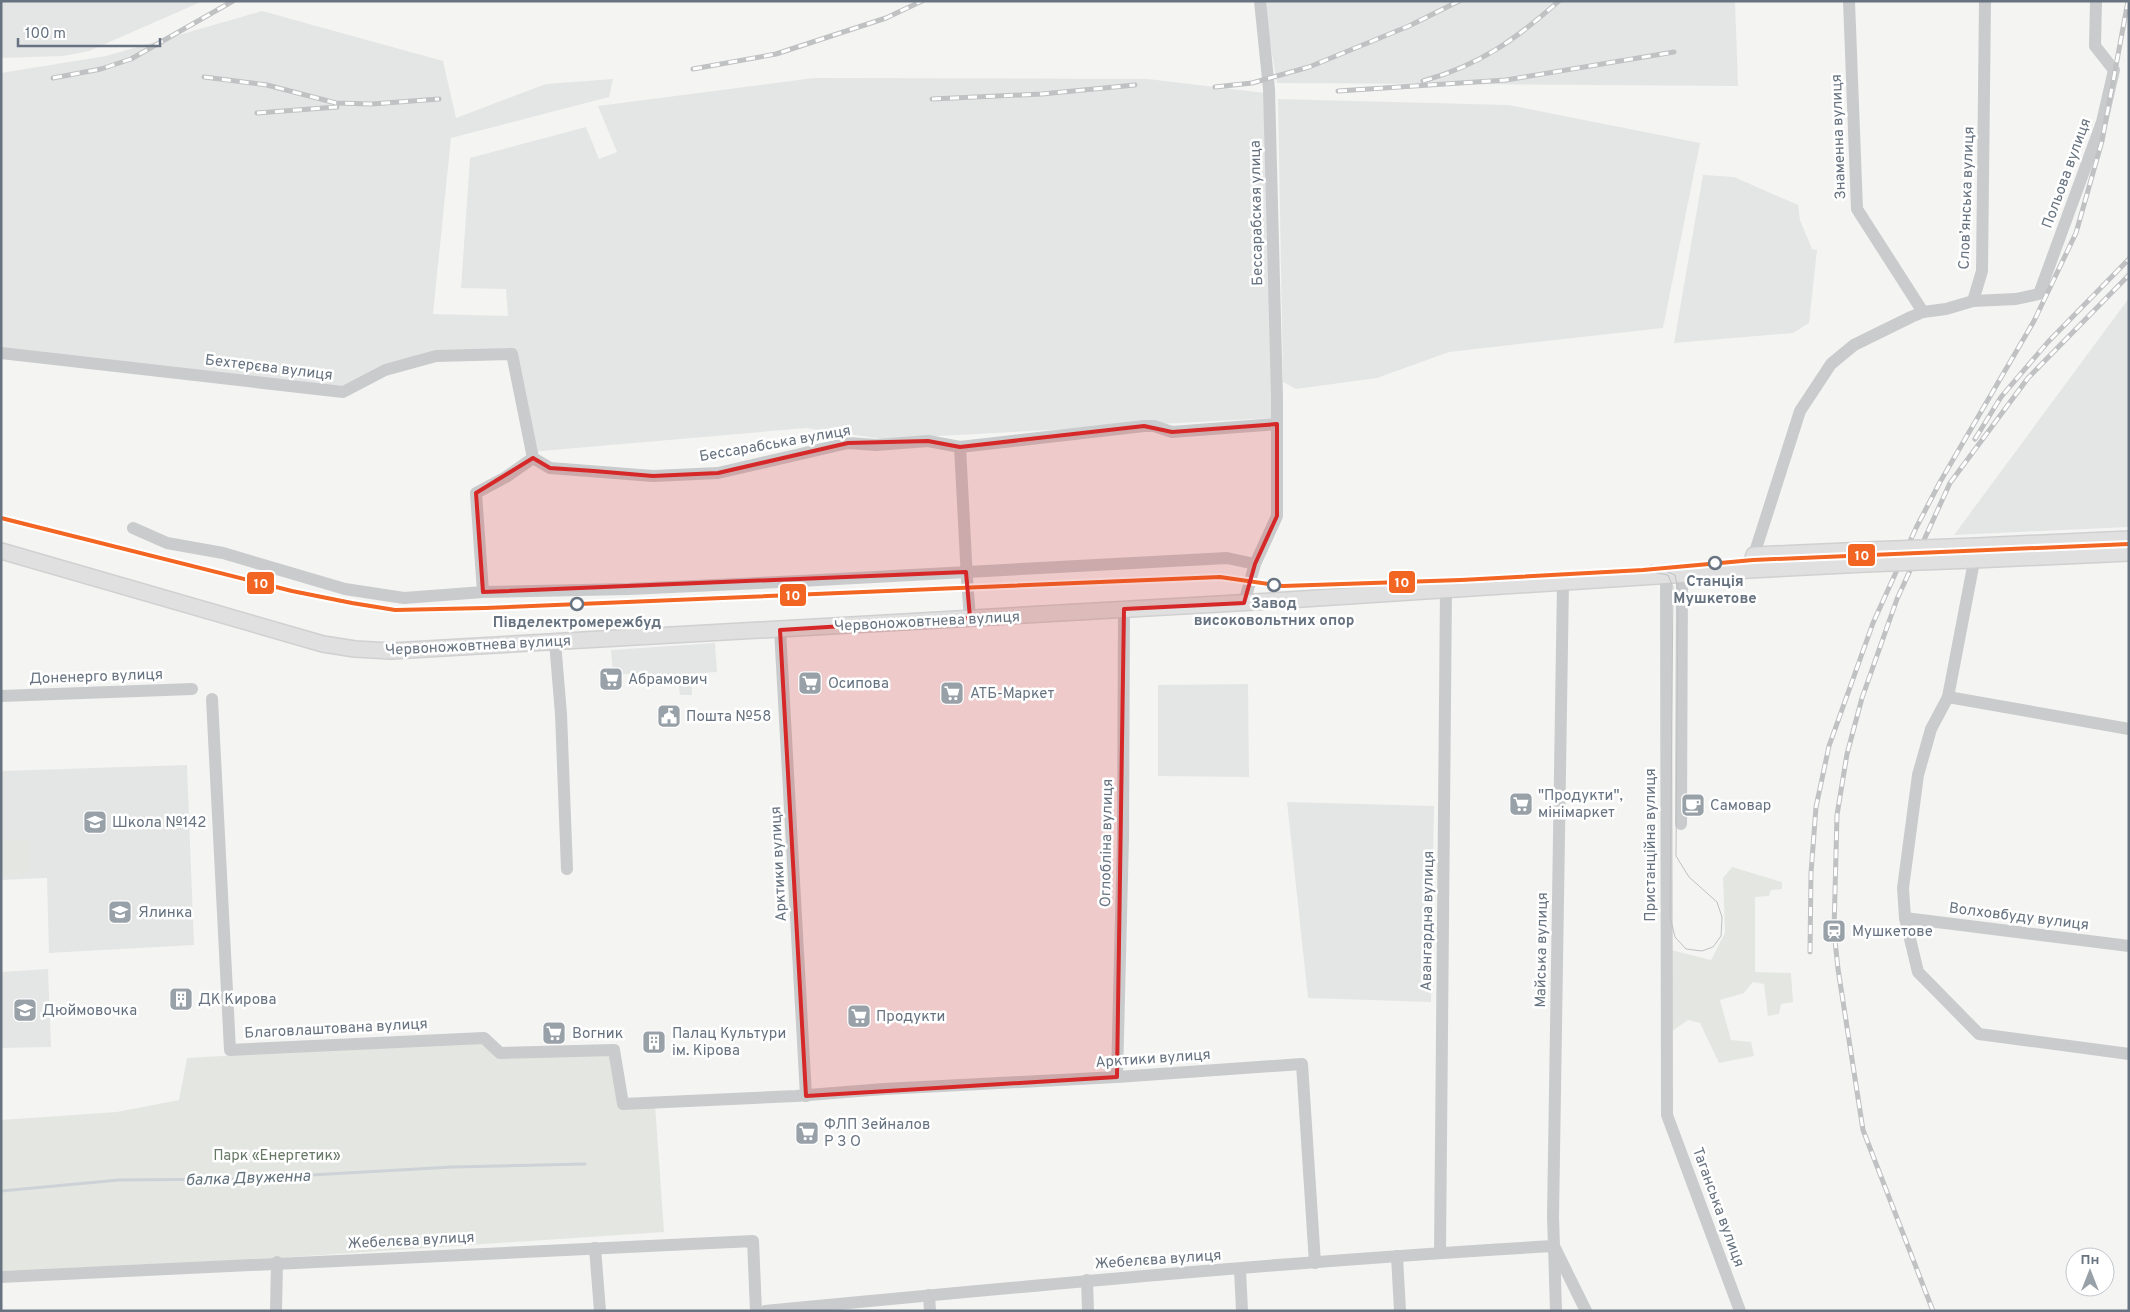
<svg xmlns="http://www.w3.org/2000/svg" width="2130" height="1312" font-family="Overpass,sans-serif">
	<style>
		.built { fill: #e4e6e5 }
		.green { fill: #e4e7e1 }
		.lines { fill: none; stroke-linecap: round; stroke-linejoin: round }
		.stream { stroke: #ccd2d5; stroke-width: 3 }
		.major-casing { stroke: #d0d0d1; stroke-width: 18 }
		.minor { stroke: #cacbcc; stroke-width: 12 }
		.major { stroke: #dfe0df; stroke-width: 15 }
		.tram { stroke: #c0c1c3; stroke-width: 1 }
		.rail-casing { stroke: #c0c1c3; stroke-width: 5 }
		.rail { stroke: #fff; stroke-width: 3; stroke-dasharray: 9; stroke-linecap: butt }
		.major-bridge-casing { stroke: #d0d0d1; stroke-width: 18; stroke-linecap: butt }
		.major-bridge { stroke: #dfe0df; stroke-width: 15 }
		.tram-1-casing { stroke: #fff; stroke-width: 8 }
		.tram-1 { stroke: #f26522; stroke-width: 4 }
		.marked { fill: #d62828; fill-opacity: 0.2; stroke: #d62828; stroke-width: 4; stroke-linejoin: round }
		.stop-dot { fill: #fff; stroke: #677380; stroke-width: 2.5 }
		.labels { text-anchor: middle; stroke-width: 5; stroke-linejoin: round; paint-order: stroke }
		.street-label { font-size: 15px; fill: #677380; stroke: #fff }
		.stop-label { font-size: 15px; font-weight: bold; fill: #677380; stroke: #fff }
		.poi-label { font-size: 15px; fill: #677380; stroke: #fff; text-anchor: start }
		.park-label { font-size: 15px; fill: #677865; stroke: #fff }
		.water-label { font-size: 16px; font-style: italic; fill: #63737d; stroke: #fff }
		.line-badge { stroke: #fff; stroke-width: 2 }
		.badge-label { font-size: 14px; text-anchor: middle; font-weight: bold; fill: #fff }
	</style>
	<rect width="100%" height="100%" fill="#f4f4f3"/>
	<g class="built">
		<path d="M1 1H203L89 51 63 56 1 58Z"/>
		<path d="M1263 1H1735L1738 86 1277 83Z"/>
		<path d="M262 11 443 61 456 118 546 84 613 79 609 97 451 138 433 314 508 316 506 289 461 288 470 158 586 127 599 159 617 152 598 106 814 78 1148 79 1265 93 1272 418 882 439 806 428 530 452 510 348 434 352 383 364 341 386 1 348V73L106 56Z"/>
		<path d="M1278 99 1509 105 1700 143 1663 328 1449 352 1377 378 1296 389 1283 382Z"/>
		<path d="M1703 175 1734 177 1798 205 1800 220 1812 249 1817 250 1809 323 1793 333 1674 343Z"/>
		<path d="M2129 298V527L1954 535Z"/>
		<path d="M715 643 717 672 691 674 692 695H680L678 675 658 676V682L641 683 640 673 613 675 611 650Z"/>
		<path d="M1248 684 1249 777 1158 776V685Z"/>
		<path d="M187 765 194 945 49 953 47 878 1 880V771Z"/>
		<path d="M1287 802 1434 806 1431 1002 1308 998Z"/>
		<path d="M48 969 51 1047 1 1048V972Z"/>
	</g>
	<g class="green">
		<path d="M29 839 30 873 1 874V840Z"/>
		<path d="M1732 867 1782 882V889L1771 890 1769 896 1755 897V972L1791 973 1793 1002 1781 1004 1779 1014 1768 1016 1764 984 1753 982 1744 993 1720 1000 1731 1040 1751 1042 1754 1056 1719 1063 1700 1023 1688 1020 1671 1032V950L1711 960 1725 933 1723 878Z"/>
		<path d="M483 1041 498 1055 612 1052 621 1106 655 1105 664 1232 277 1258 1 1271V1120L117 1112 179 1100 187 1058Z"/>
	</g>
	<g class="lines">
		<path class="stream" d="M1 1191 119 1180 243 1179 452 1167 585 1164"/>
		<g class="major-casing">
			<g id="major">
				<path d="M1977 546 2129 539"/>
				<path d="M1 551 323 644 355 649 391 651 1272 601 1749 570 1865 564"/>
				<path d="M1974 560 2129 553"/>
				<path d="M1749 570 1754 555 1867 550"/>
			</g>
		</g>
		<g class="minor">
			<path d="M1849 1 1857 209 1923 312"/>
			<path d="M1973 301 2016 299 2039 294 2102 122 2114 70 2095 46 2096 1"/>
			<path d="M1 353 343 392 385 370 436 356 512 354 533 458"/>
			<path d="M960 447 1144 426H1154L1172 432 1277 424"/>
			<path d="M133 528 167 543 223 553 345 589 404 598 483 592 629 589 800 581 1227 558 1255 564"/>
			<path d="M1976 551 1948 697 1931 729 1918 775 1903 888 1905 918 1918 972 1979 1034 2129 1054"/>
			<path d="M1754 555 1800 411 1831 364 1854 345 1911 317 1923 312 1946 309 1973 301 1982 271 1985 1"/>
			<path d="M1666 575 1667 1115 1740 1311"/>
			<path d="M1563 582 1553 1217 1554 1246 1586 1311"/>
			<path d="M483 592 476 493 506 477 533 458 550 468 653 476 718 473 848 443 876 445 928 441 960 447 967 579 970 618"/>
			<path d="M1244 603 1255 564 1277 516V397L1269 89 1260 1"/>
			<path d="M780 630 806 1096"/>
			<path d="M555 642 561 714 567 869"/>
			<path d="M1 696 192 689"/>
			<path d="M1948 697 2129 729"/>
			<path d="M212 699 230 1050 484 1038 500 1053 614 1050 623 1104 796 1096 884 1089 1117 1077 1302 1064 1315 1263"/>
			<path d="M1681 824 1682 574"/>
			<path d="M1905 918 2129 946"/>
			<path d="M1117 1077 1123 837 1124 609"/>
			<path d="M595 1248 600 1311"/>
			<path d="M1440 1253 1446 590"/>
			<path d="M1397 1256 1400 1311"/>
			<path d="M1240 1269 1242 1311"/>
			<path d="M1 1277 753 1241 756 1311"/>
			<path d="M1087 1280 1088 1311"/>
			<path d="M929 1295 930 1311"/>
			<path d="M276 1311 277 1262"/>
			<path d="M765 1311C1028 1286 1291 1261 1554 1246L1556 1311"/>
		</g>
		<use href="#major" class="major"/>
		<path class="tram" d="M1652 565 1675 575 1678 589 1676 856 1689 877 1717 902 1722 917 1721 936 1713 947 1702 951 1686 949 1675 937 1670 917 1673 587 1668 575 1643 570Z"/>
		<g class="rail-casing">
			<g id="rail">
				<path d="M693 69 776 54 886 18 922 1"/>
				<path d="M204 77 267 85 336 103 372 104 439 99"/>
				<path d="M53 78 101 69 131 59 233 1"/>
				<path d="M1423 81C1480 65 1515 40 1559 1"/>
				<path d="M1215 87 1252 83 1309 67 1409 26 1459 1"/>
				<path d="M1338 91 1506 80 1674 52"/>
				<path d="M932 99 1042 94 1135 85"/>
				<path d="M257 113 337 107"/>
				<path d="M1975 439 2001 397 2048 342 2129 259"/>
				<path d="M1810 952 1811 873 1816 807 1829 746 1873 623 1916 528 1940 482 2034 321 2076 233 2102 141 2128 1"/>
				<path d="M1933 1311 1863 1130 1838 969 1834 931 1837 815 1847 754 1862 698 1897 599 1950 483 2028 378 2129 275"/>
			</g>
		</g>
		<use href="#rail" class="rail"/>
		<g class="major-bridge-casing">
			<g id="major-bridge">
				<path d="M1867 550 1977 546"/>
				<path d="M1865 564 1974 560"/>
			</g>
		</g>
		<use href="#major-bridge" class="major-bridge"/>
		<g class="tram-1-casing">
			<path id="tram-1" d="M1 518 292 591 352 603 395 610 485 608 1220 577 1283 586 1461 580 1643 570 1753 560 2129 544"/>
		</g>
		<use href="#tram-1" class="tram-1"/>
	</g>
	<path class="marked" d="M1277 424V516L1255 564 1244 603 1124 609 1117 1077 806 1096 780 630 970 618 966 572 483 592 476 493 533 458 550 468 594 471 653 476 718 473 848 443 928 441 960 447 1144 426 1172 432Z"/>
	<defs>
		<g id="supermarket-square" transform="scale(1.25)"><rect x="-9" y="-9" width="18" height="18" rx="4" fill="#98a0a8" stroke="#fff"/><path d="M-6-5.5h2.5l.6 2H6L4.5 2H-2.5L-4.4-4H-6ZM-1.5 3.2a1.3 1.3 0 1 0 .1 0ZM3 3.2a1.3 1.3 0 1 0 .1 0Z" fill="#fff"/></g>
		<g id="civic-square" transform="scale(1.25)"><rect x="-9" y="-9" width="18" height="18" rx="4" fill="#98a0a8" stroke="#fff"/><path d="M-.6-6.5H3V-4.5H.6V-3L4-1V1h2V6H-6V1h2V-1L-.6-3ZM-1.2 2.5V6h2.4V2.5Z" fill="#fff"/></g>
		<g id="cafe-square" transform="scale(1.25)"><rect x="-9" y="-9" width="18" height="18" rx="4" fill="#98a0a8" stroke="#fff"/><path d="M-5.5-4.5H6V0H3Q3 3.5 0 3.5H-2.5Q-5.5 3.5-5.5 0ZM3-3.2v2h1.7v-2ZM-6 4.5H4V6H-6Z" fill="#fff"/></g>
		<g id="school-square" transform="scale(1.25)"><rect x="-9" y="-9" width="18" height="18" rx="4" fill="#98a0a8" stroke="#fff"/><path d="M0-5L7-2L0 1L-7-2ZM-4 1L0 2.5L4 1V4Q0 6-4 4Z" fill="#fff"/></g>
		<g id="station-square" transform="scale(1.25)"><rect x="-9" y="-9" width="18" height="18" rx="4" fill="#98a0a8" stroke="#fff"/><path d="M-3-6H3Q5-6 5-4V2Q5 4 3 4L4.5 6H3L1.5 4h-3L-3 6H-4.5L-3 4Q-5 4-5 2V-4Q-5-6-3-6ZM-3.5-4v3h7v-3ZM-3.5 1v1.5H-2V1ZM2 1v1.5H3.5V1Z" fill="#fff"/></g>
		<g id="building-square" transform="scale(1.25)"><rect x="-9" y="-9" width="18" height="18" rx="4" fill="#98a0a8" stroke="#fff"/><path d="M-4-6H4V6H1V3H-1V6H-4ZM-2.5-4.3h1.7v1.8h-1.7ZM.8-4.3h1.7v1.8H.8ZM-2.5-1h1.7V.8h-1.7ZM.8-1h1.7V.8H.8Z" fill="#fff"/></g>
	</defs>
	<g fill-rule="evenodd">
		<use href="#supermarket-square" x="611" y="679"/>
		<use href="#supermarket-square" x="810" y="683"/>
		<use href="#supermarket-square" x="952" y="693"/>
		<use href="#civic-square" x="669" y="716"/>
		<use href="#supermarket-square" x="1521" y="804"/>
		<use href="#cafe-square" x="1693" y="805"/>
		<use href="#school-square" x="95" y="822"/>
		<use href="#school-square" x="120" y="912"/>
		<use href="#station-square" x="1834" y="931"/>
		<use href="#building-square" x="181" y="999"/>
		<use href="#school-square" x="25" y="1010"/>
		<use href="#supermarket-square" x="859" y="1016"/>
		<use href="#supermarket-square" x="554" y="1033"/>
		<use href="#building-square" x="654" y="1042"/>
		<use href="#supermarket-square" x="807" y="1133"/>
	</g>
	<g class="stop-dot">
		<circle cx="1715" cy="563" r="6"/>
		<circle cx="1274" cy="585" r="6"/>
		<circle cx="577" cy="604" r="6"/>
	</g>
	<g class="labels">
		<g class="street-label">
			<text transform="translate(1838 137) rotate(-92)" y="5">Знаменна вулиця</text>
			<text transform="translate(2066 173) rotate(-70)" y="5">Польова вулиця</text>
			<text transform="translate(1966 198) rotate(-88)" y="5">Слов’янська вулиця</text>
			<text transform="translate(1256 213) rotate(-91)" y="5">Бессарабская улица</text>
			<text transform="translate(269 367) rotate(7)" y="5">Бехтерєва вулиця</text>
			<text transform="translate(775 443) rotate(-10)" y="5">Бессарабська вулиця</text>
			<text transform="translate(927 621) rotate(-3)" y="5">Червоножовтнева вулиця</text>
			<text transform="translate(478 645) rotate(-3)" y="5">Червоножовтнева вулиця</text>
			<text transform="translate(96 676) rotate(-2)" y="5">Доненерго вулиця</text>
			<text transform="translate(1106 843) rotate(-89)" y="5">Оглобліна вулиця</text>
			<text transform="translate(1650 845) rotate(-90)" y="5">Пристанційна вулиця</text>
			<text transform="translate(778 864) rotate(-93)" y="5">Арктики вулиця</text>
			<text transform="translate(2019 916) rotate(7)" y="5">Волховбуду вулиця</text>
			<text transform="translate(1427 921) rotate(-89)" y="5">Авангардна вулиця</text>
			<text transform="translate(1541 950) rotate(-89)" y="5">Майська вулиця</text>
			<text transform="translate(336 1028) rotate(-3)" y="5">Благовлаштована вулиця</text>
			<text transform="translate(1153 1058) rotate(-4)" y="5">Арктики вулиця</text>
			<text transform="translate(1719 1207) rotate(70)" y="5">Таганська вулиця</text>
			<text transform="translate(411 1240) rotate(-3)" y="5">Жебелєва вулиця</text>
			<text transform="translate(1158 1259) rotate(-4)" y="5">Жебелєва вулиця</text>
		</g>
		<g class="stop-label">
			<text x="1715" y="586">Станція<tspan x="1715" dy="17">Мушкетове</tspan></text>
			<text x="1274" y="608">Завод<tspan x="1274" dy="17">високовольтних опор</tspan></text>
			<text x="577" y="627">Півделектромережбуд</text>
		</g>
		<g class="poi-label">
			<text x="628" y="684">Абрамович</text>
			<text x="828" y="688">Осипова</text>
			<text x="970" y="698">АТБ-Маркет</text>
			<text x="686" y="721">Пошта №58</text>
			<text x="1538" y="800">"Продукти",<tspan x="1538" dy="17">мінімаркет</tspan></text>
			<text x="1710" y="810">Самовар</text>
			<text x="112" y="827">Школа №142</text>
			<text x="138" y="917">Ялинка</text>
			<text x="1852" y="936">Мушкетове</text>
			<text x="198" y="1004">ДК Кирова</text>
			<text x="42" y="1015">Дюймовочка</text>
			<text x="876" y="1021">Продукти</text>
			<text x="572" y="1038">Вогник</text>
			<text x="672" y="1038">Палац Культури<tspan x="672" dy="17">ім. Кірова</tspan></text>
			<text x="824" y="1129">ФЛП Зейналов<tspan x="824" dy="17">Р З О</tspan></text>
		</g>
		<g class="park-label">
			<text x="277" y="1160">Парк «Енергетик»</text>
		</g>
		<g class="water-label">
			<text transform="translate(248 1177) rotate(-2)" y="6">балка Двуженна</text>
		</g>
	</g>
	<g class="line-badge">
		<rect x="1847" y="543" width="29" height="24" rx="5" fill="#f26522"/>
		<rect x="1388" y="570" width="28" height="24" rx="5" fill="#f26522"/>
		<rect x="246" y="571" width="29" height="24" rx="5" fill="#f26522"/>
		<rect x="779" y="583" width="28" height="24" rx="5" fill="#f26522"/>
	</g>
	<g class="badge-label">
		<text x="1862" y="560">10</text>
		<text x="1402" y="587">10</text>
		<text x="261" y="588">10</text>
		<text x="793" y="600">10</text>
	</g>
	<rect width="2130" height="1312" fill="none" stroke="#677380" stroke-width="5"/>
	<g transform="translate(2090 1272)"><circle r="24" fill="#ffffff" stroke="#c2c7cc"/>
	<path d="M0-4L9 19L0 12L-9 19Z" fill="#98a0a8"/>
	<text y="-8" font-size="14" font-weight="bold" text-anchor="middle" fill="#677380">Пн</text>
	</g>
	<path d="M18 38v8h142v-8" fill="none" stroke="#677380" stroke-width="2.5"/>
	<text x="25" y="38" font-size="15" fill="#677380" stroke="#ffffff" stroke-width="4" paint-order="stroke">100 m</text>
</svg>
